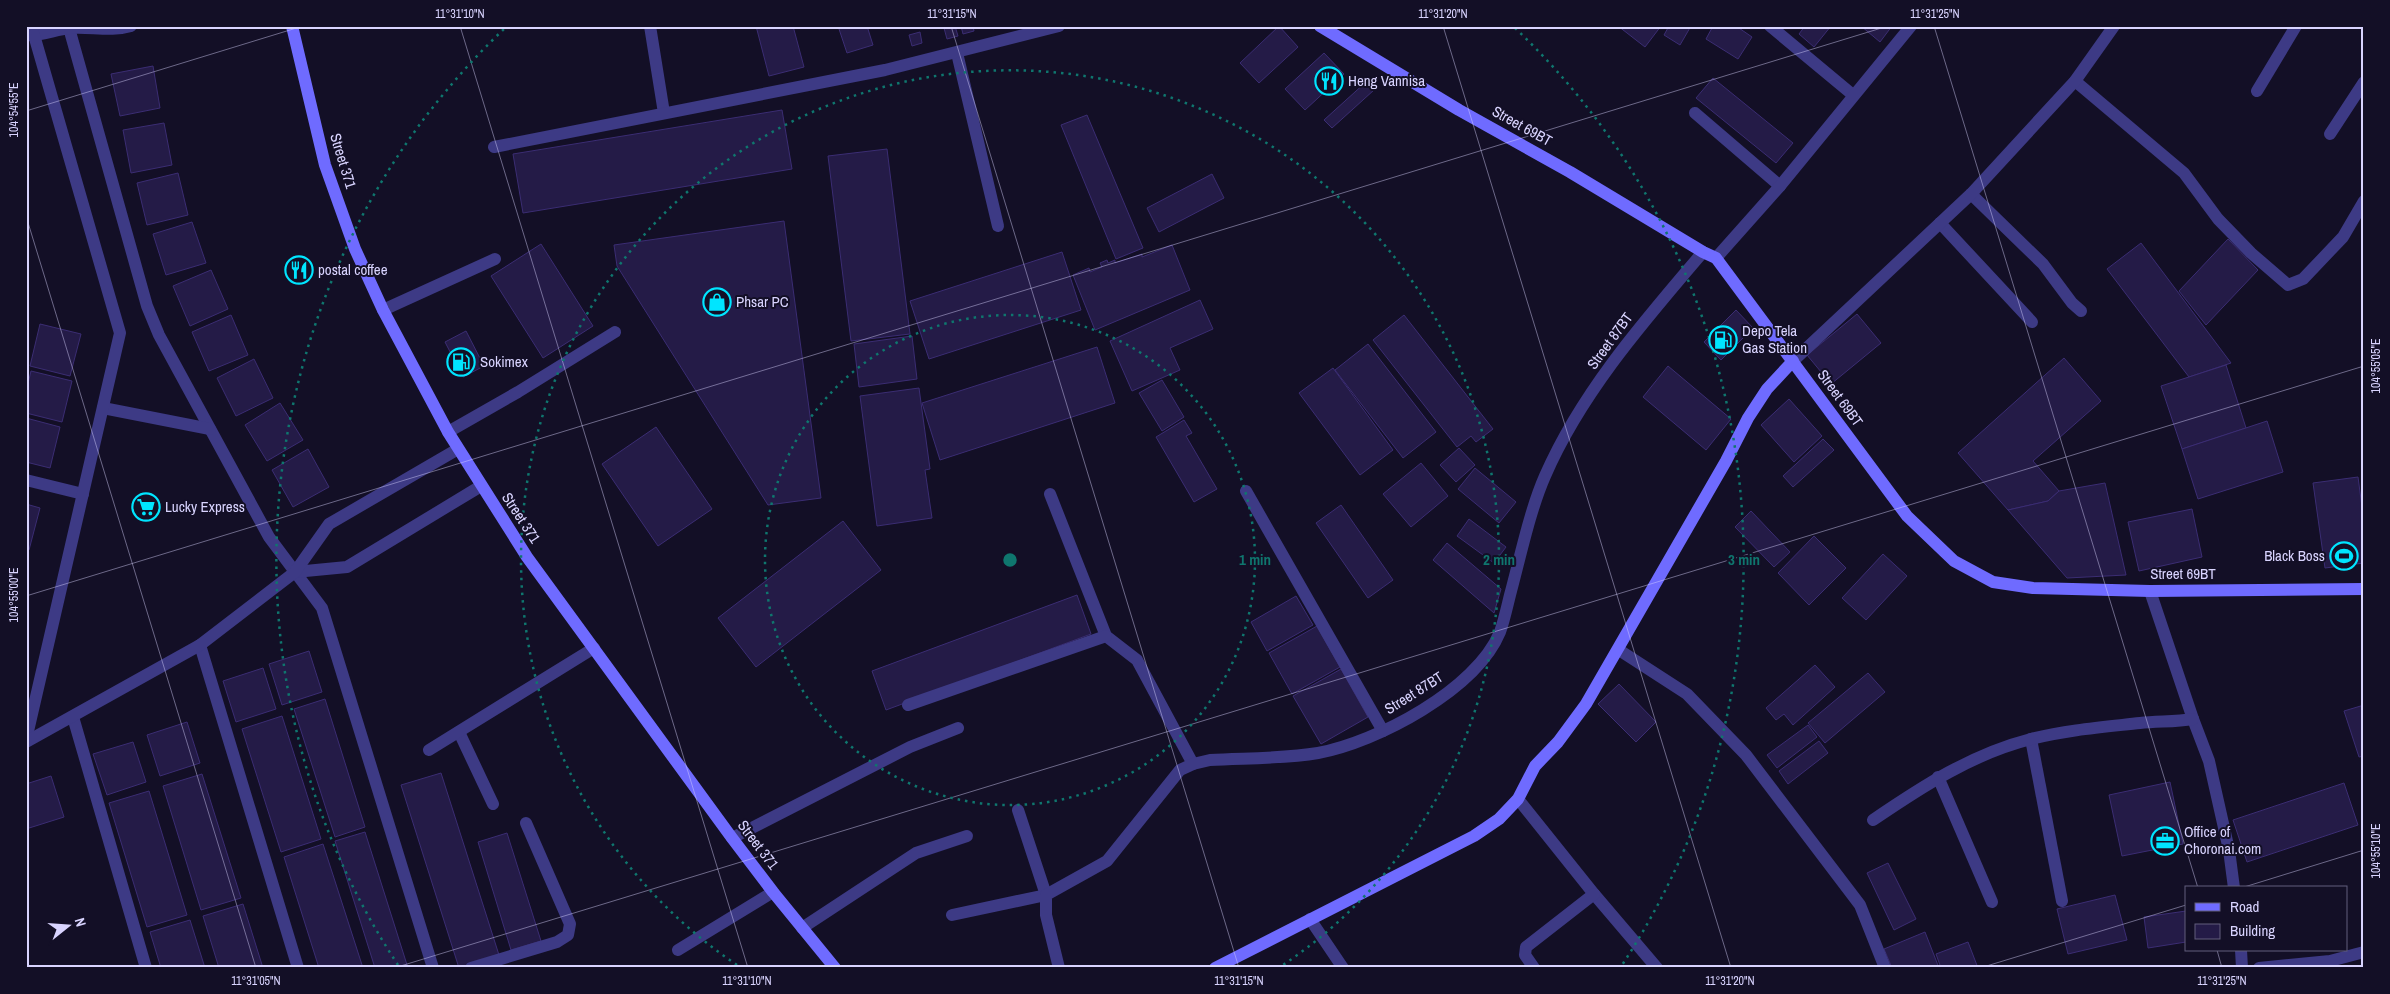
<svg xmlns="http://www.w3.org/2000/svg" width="2390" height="994" font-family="'Archivo Narrow',sans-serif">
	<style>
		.building { fill: #241b47; stroke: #3b2d73 }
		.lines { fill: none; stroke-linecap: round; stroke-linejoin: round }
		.street { stroke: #3d3a85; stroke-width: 12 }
		.secondary { stroke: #6f6bff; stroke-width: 12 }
		.ticks { fill: none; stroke: #d9d4ff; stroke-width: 1; stroke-opacity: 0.45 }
		.ring { fill: none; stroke: #0f766e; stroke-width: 2.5; stroke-dasharray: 2.5 5 }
		.labels { text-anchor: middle; stroke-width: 4; stroke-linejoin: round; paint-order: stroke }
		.poi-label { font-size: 15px; fill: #d9d4ff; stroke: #130f26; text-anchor: start }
		.street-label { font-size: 15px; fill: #d9d4ff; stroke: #130f26 }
		.centre { fill: #0f766e; stroke: #130f26; stroke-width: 2.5 }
		.ring-label { font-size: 15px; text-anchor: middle; font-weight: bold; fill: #0f766e; stroke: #130f26; stroke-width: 4; stroke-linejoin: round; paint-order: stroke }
		.neatline { fill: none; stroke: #d9d4ff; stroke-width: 2 }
		.ticks-label { font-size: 12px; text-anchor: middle; fill: #d9d4ff }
	</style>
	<rect width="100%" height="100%" fill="#130f26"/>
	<g class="building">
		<path d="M756 26H793L804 67 769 76Z"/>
		<path d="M838 26H867L873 45 847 53Z"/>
		<path d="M955 26 958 36 947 39 944 28Z"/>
		<path d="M961 26H973L974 31 963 34Z"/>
		<path d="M1279 26 1298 47 1259 83 1240 63Z"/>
		<path d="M1618 26H1661L1645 47Z"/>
		<path d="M1669 26H1691L1680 45 1664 35Z"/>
		<path d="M1713 26H1736L1752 37 1738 59 1706 39Z"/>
		<path d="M1805 26H1831L1814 47 1799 34Z"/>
		<path d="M1861 26H1892L1880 42Z"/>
		<path d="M920 32 922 43 912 46 909 35Z"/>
		<path d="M1324 53 1344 74 1305 110 1285 89Z"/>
		<path d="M153 66 160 108 120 116 111 74Z"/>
		<path d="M1713 78 1793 143 1776 163 1696 98Z"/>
		<path d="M1366 82 1374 90 1332 128 1324 120Z"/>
		<path d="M782 110 792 169 523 213 513 154Z"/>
		<path d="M1087 115 1143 248 1116 259 1061 125Z"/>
		<path d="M164 123 172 165 131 173 123 130Z"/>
		<path d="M887 149 910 334 851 341 828 156Z"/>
		<path d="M178 173 188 215 147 225 137 183Z"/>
		<path d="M1212 174 1224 198 1159 232 1147 208Z"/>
		<path d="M784 221 821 498 768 505 617 266 614 245Z"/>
		<path d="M192 222 206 263 166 275 153 234Z"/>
		<path d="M2228 239 2258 270 2206 325 2179 291Z"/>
		<path d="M2141 243 2231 363 2189 377 2107 269Z"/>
		<path d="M541 244 593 326 543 358 491 276Z"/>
		<path d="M1172 245 1190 290 1095 330 1073 275 1089 268 1090 272 1102 267 1100 263 1107 260 1108 263 1115 260V263L1142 254V257Z"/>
		<path d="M1062 252 1081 310 929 359 910 301Z"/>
		<path d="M211 270 228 309 190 326 173 286Z"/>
		<path d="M1200 300 1213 329 1170 348 1180 370 1132 391 1110 341Z"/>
		<path d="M1736 310 1753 328 1721 360 1704 342Z"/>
		<path d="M1857 314 1881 343 1831 384 1807 355Z"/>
		<path d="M231 315 248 355 209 371 192 332Z"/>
		<path d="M1404 315 1493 429 1476 442 1471 436 1457 447 1373 340Z"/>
		<path d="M40 324 81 334 70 376 30 366Z"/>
		<path d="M466 331 484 366 463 377 445 342Z"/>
		<path d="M912 336 917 379 859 387 854 344Z"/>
		<path d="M1368 344 1436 432 1403 458 1335 370Z"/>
		<path d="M1097 347 1115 403 940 460 922 403Z"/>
		<path d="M2064 358 2101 401 2033 461 2059 491 2048 501 2008 510 1958 453Z"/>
		<path d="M254 359 273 398 236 416 217 378Z"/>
		<path d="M2226 365 2246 428 2182 449 2161 386Z"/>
		<path d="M1668 366 1731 419 1706 450 1643 397Z"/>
		<path d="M1333 368 1393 450 1360 475 1299 393Z"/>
		<path d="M31 371 72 381 62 422 26 413V392Z"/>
		<path d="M1162 380 1184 417 1162 431 1139 393Z"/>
		<path d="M919 388 930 469 925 470 932 518 877 526 860 396Z"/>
		<path d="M1789 399 1822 436 1794 462 1761 425Z"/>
		<path d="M280 403 303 440 267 461 245 425Z"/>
		<path d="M26 418 60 427 50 468 26 462Z"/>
		<path d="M1184 420 1192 433 1186 436 1217 489 1194 502 1156 437Z"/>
		<path d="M2267 421 2283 472 2198 499 2182 449Z"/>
		<path d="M656 427 712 509 658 546 602 464Z"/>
		<path d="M1823 439 1834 450 1793 487 1783 476Z"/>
		<path d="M1459 448 1475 465 1456 482 1440 465Z"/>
		<path d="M308 449 329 487 293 507 272 470Z"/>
		<path d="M1421 463 1448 496 1411 527 1383 494Z"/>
		<path d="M1475 468 1516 502 1499 523 1458 489Z"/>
		<path d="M2358 477 2364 522V563L2325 568 2313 483Z"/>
		<path d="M2105 483 2126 575 2067 578 2008 510 2048 501 2059 491Z"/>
		<path d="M26 504 40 508 29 550 26 549Z"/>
		<path d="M1341 505 1393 580 1368 598 1316 523Z"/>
		<path d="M2192 509 2202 557 2139 571 2128 522Z"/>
		<path d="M1751 511 1790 552 1774 567 1735 527Z"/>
		<path d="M1469 519 1506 547 1494 563 1457 536Z"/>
		<path d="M843 521 881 570 756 667 718 618Z"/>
		<path d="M1814 536 1846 568 1809 605 1778 573Z"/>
		<path d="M1447 543 1501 589 1494 613 1433 560Z"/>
		<path d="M1883 554 1907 576 1866 620 1842 598Z"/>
		<path d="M1077 595 1091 634 886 710 872 671Z"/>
		<path d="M1296 596 1313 625 1267 651 1251 622Z"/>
		<path d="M1317 626 1340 667 1292 694 1269 653Z"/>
		<path d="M309 651 322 692 282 705 269 664Z"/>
		<path d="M1815 665 1835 687 1793 725 1784 714 1776 720 1766 708Z"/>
		<path d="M263 668 276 709 236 722 223 681Z"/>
		<path d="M1341 669 1368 717 1321 744 1293 696Z"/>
		<path d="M1868 673 1885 692 1825 743 1808 723Z"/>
		<path d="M1619 684 1656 722 1636 742 1598 704Z"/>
		<path d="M325 699 365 827 335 837 294 709Z"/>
		<path d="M2364 705V756L2359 757 2344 711Z"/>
		<path d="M282 716 321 839 281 852 242 729Z"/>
		<path d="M187 722 200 763 160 776 147 735Z"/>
		<path d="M1808 725 1817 737 1777 768 1767 755Z"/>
		<path d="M1819 741 1828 753 1788 784 1779 771Z"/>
		<path d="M133 742 146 782 107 795 93 754Z"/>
		<path d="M441 773 499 955 459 968 401 785Z"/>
		<path d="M202 774 241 898 201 910 163 786Z"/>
		<path d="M51 776 64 817 26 829V784Z"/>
		<path d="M2170 782 2183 844 2122 856 2109 795Z"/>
		<path d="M2344 783 2358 825 2247 862 2233 820Z"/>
		<path d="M149 791 187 915 147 927 109 803Z"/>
		<path d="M365 832 408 968H375L335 841Z"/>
		<path d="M507 833 541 941 511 950 478 842Z"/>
		<path d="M323 844 363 968H319L284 857Z"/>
		<path d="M1888 863 1916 919 1894 930 1867 873Z"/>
		<path d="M2115 895 2127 940 2068 954 2057 909Z"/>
		<path d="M243 904 263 968H219L203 916Z"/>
		<path d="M2186 911V942L2148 948 2144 917Z"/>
		<path d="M190 920 205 968H161L150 932Z"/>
		<path d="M1925 932 1939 968H1892L1884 949Z"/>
		<path d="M1968 942 1978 968H1941L1936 954Z"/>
	</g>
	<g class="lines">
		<g class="street">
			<path d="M650 26 664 113"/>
			<path d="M1770 26 1853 95"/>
			<path d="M69 28 147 306 159 335 269 537 322 608 433 968"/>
			<path d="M26 35C41 36 54 30 69 28 89 26 111 32 131 26"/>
			<path d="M957 53 998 226"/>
			<path d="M2075 81 2184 173 2218 219 2251 253 2288 285 2303 279 2343 237 2364 201"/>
			<path d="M2257 91 2296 26"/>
			<path d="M1695 113 1780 186"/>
			<path d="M2330 134 2364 82"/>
			<path d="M494 147 885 70 1059 26"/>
			<path d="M1971 194 2043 264 2072 303 2081 311"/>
			<path d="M1940 223 2032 322"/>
			<path d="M1716 258 1780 186 1911 26"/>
			<path d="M383 310 495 259"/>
			<path d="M1793 361 1971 194 2075 81 2114 26"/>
			<path d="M103 408 210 429"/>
			<path d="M448 432 518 392 615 332"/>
			<path d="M26 480 83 494"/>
			<path d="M1246 491 1383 731"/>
			<path d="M1050 494 1106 636 1137 660 1193 764"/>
			<path d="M295 572 347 567 481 486"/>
			<path d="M2150 591 2193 719 2209 761 2229 850 2234 888"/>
			<path d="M200 645 298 968"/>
			<path d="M1619 650 1687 694 1746 755 1860 905 1885 968"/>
			<path d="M908 705 1106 636"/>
			<path d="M73 717 146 968"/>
			<path d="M459 732 493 804"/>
			<path d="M2031 739 2062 901"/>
			<path d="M26 740 120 333 34 35"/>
			<path d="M26 742 200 645 295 572 329 524 458 449"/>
			<path d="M429 750 594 648"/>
			<path d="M1938 777 1992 902"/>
			<path d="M1518 799 1594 894 1657 968"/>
			<path d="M1873 820C1923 786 1972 754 2031 739 2066 730 2104 727 2140 723 2158 721 2175 722 2193 719"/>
			<path d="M732 838 910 747 958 728"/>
			<path d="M952 915 1046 895 1018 810"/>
			<path d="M1310 919 1343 968"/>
			<path d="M802 928 916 853 967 836"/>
			<path d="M678 950 773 892"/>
			<path d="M2241 950 2242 968"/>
			<path d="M471 968 557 942 568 935 570 924 526 823"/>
			<path d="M1059 968 1046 915V895L1107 861 1180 770 1193 764 1210 760C1245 758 1283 759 1318 753 1377 742 1476 690 1500 632 1504 621 1507 607 1510 595 1520 558 1530 510 1545 476 1581 393 1644 321 1703 252"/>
			<path d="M1534 968 1525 955 1526 947 1594 894"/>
			<path d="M2259 968 2330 961 2364 952"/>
		</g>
		<g class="secondary">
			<path d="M292 26 325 165 355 249 383 310 448 432 527 557 732 838 773 892 835 968"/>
			<path d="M1320 26 1459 110 1570 172 1703 252 1716 258 1907 516 1954 561 1993 582 2033 588 2150 591 2364 589"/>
			<path d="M1215 968 1474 836 1499 819 1518 799 1535 766 1558 742 1586 704 1726 461 1748 418 1767 389 1793 361"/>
		</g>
	</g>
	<path class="ticks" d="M460 26 748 968M951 26 1239 968M1443 26 1731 968M1934 26 2198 888M26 111 303 26M26 216 256 968M26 596 1888 26M2241 888 2364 850M2217 950 2222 968M394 968 2364 366M1980 968 2186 905"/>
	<g class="ring">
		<circle cx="1010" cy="560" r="245"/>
		<path d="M737 965A489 489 0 1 1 1283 965"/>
		<path d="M398 965A734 734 0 0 1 505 28M1515 28A734 734 0 0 1 1622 965"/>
	</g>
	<defs>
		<g id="restaurant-ring" transform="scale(1.4375)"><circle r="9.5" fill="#130f26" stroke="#00e5ff" stroke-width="1.5"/><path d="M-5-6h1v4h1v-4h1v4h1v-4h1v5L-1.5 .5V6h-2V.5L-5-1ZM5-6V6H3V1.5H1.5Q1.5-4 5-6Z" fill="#00e5ff"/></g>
		<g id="shop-ring" transform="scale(1.4375)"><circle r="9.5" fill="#130f26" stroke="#00e5ff" stroke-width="1.5"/><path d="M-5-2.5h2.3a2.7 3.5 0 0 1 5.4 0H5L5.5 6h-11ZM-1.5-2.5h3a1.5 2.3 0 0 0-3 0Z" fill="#00e5ff"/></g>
		<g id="fuel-ring" transform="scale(1.4375)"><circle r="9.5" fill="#130f26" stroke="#00e5ff" stroke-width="1.5"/><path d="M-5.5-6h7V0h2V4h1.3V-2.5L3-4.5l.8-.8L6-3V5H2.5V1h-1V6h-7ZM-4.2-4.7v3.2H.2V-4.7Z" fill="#00e5ff"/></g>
		<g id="supermarket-ring" transform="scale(1.4375)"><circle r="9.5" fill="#130f26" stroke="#00e5ff" stroke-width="1.5"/><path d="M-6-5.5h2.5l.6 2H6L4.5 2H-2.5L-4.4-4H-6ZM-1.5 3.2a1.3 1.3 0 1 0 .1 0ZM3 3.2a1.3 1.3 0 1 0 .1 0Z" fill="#00e5ff"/></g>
		<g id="stadium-ring" transform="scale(1.4375)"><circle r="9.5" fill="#130f26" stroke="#00e5ff" stroke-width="1.5"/><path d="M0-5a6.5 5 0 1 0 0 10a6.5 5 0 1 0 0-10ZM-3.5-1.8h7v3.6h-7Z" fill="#00e5ff"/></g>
		<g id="office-ring" transform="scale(1.4375)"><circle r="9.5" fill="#130f26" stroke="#00e5ff" stroke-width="1.5"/><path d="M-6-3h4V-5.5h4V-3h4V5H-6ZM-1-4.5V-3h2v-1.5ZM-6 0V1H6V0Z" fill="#00e5ff"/></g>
	</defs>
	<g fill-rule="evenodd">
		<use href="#restaurant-ring" x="1329" y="81"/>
		<use href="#restaurant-ring" x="299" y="270"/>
		<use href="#shop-ring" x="717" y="302"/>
		<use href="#fuel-ring" x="1723" y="340"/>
		<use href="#fuel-ring" x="461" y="362"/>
		<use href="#supermarket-ring" x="146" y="507"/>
		<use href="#stadium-ring" x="2344" y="556"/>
		<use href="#office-ring" x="2165" y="841"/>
	</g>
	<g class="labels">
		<g class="poi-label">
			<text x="1348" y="86">Heng Vannisa</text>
			<text x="318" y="275">postal coffee</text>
			<text x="736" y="307">Phsar PC</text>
			<text x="1742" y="336">Depo Tela<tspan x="1742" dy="17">Gas Station</tspan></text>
			<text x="480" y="367">Sokimex</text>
			<text x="165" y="512">Lucky Express</text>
			<text x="2325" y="561" text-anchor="end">Black Boss</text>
			<text x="2184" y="837">Office of<tspan x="2184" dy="17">Choronai.com</tspan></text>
		</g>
		<g class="street-label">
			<text transform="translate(1522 126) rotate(29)" y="5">Street 69BT</text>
			<text transform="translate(343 161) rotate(73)" y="5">Street 371</text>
			<text transform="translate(1610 341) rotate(-54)" y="5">Street 87BT</text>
			<text transform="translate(1840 398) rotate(54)" y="5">Street 69BT</text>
			<text transform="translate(521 518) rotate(57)" y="5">Street 371</text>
			<text x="2183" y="579">Street 69BT</text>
			<text transform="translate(1414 693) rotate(-32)" y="5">Street 87BT</text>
			<text transform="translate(758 845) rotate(53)" y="5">Street 371</text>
		</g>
	</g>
	<circle cx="1010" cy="560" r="8" class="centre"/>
	<g class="ring-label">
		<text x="1255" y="565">1 min</text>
		<text x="1499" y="565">2 min</text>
		<text x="1744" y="565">3 min</text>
	</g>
	<rect width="2390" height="994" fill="none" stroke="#130f26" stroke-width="55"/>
	<rect x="2185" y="886" width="162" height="65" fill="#130f26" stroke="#625e7d"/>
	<rect x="2195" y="903" width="25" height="8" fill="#6f6bff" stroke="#625e7d"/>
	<text x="2230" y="912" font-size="15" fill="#d9d4ff">Road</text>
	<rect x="2195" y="924" width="25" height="15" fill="#241b47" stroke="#625e7d"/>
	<text x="2230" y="936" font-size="15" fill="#d9d4ff">Building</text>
	<g transform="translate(68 926) rotate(73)" stroke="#130f26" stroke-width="4" paint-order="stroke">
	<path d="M0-4L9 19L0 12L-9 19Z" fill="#d9d4ff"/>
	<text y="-8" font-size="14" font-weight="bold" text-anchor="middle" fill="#d9d4ff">N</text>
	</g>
	<rect x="28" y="28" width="2334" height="938" class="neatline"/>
	<g class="ticks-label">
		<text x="460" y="18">11°31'10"N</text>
		<text x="952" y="18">11°31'15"N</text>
		<text x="1443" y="18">11°31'20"N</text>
		<text x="1935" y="18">11°31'25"N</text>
		<text transform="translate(14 110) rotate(-90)" y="4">104°54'55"E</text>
		<text transform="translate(2376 366) rotate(-90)" y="4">104°55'05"E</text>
		<text transform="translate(14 595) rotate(-90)" y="4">104°55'00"E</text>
		<text transform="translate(2376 851) rotate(-90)" y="4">104°55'10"E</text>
		<text x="256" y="985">11°31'05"N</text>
		<text x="747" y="985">11°31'10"N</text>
		<text x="1239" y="985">11°31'15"N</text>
		<text x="1730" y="985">11°31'20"N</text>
		<text x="2222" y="985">11°31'25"N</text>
	</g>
</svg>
